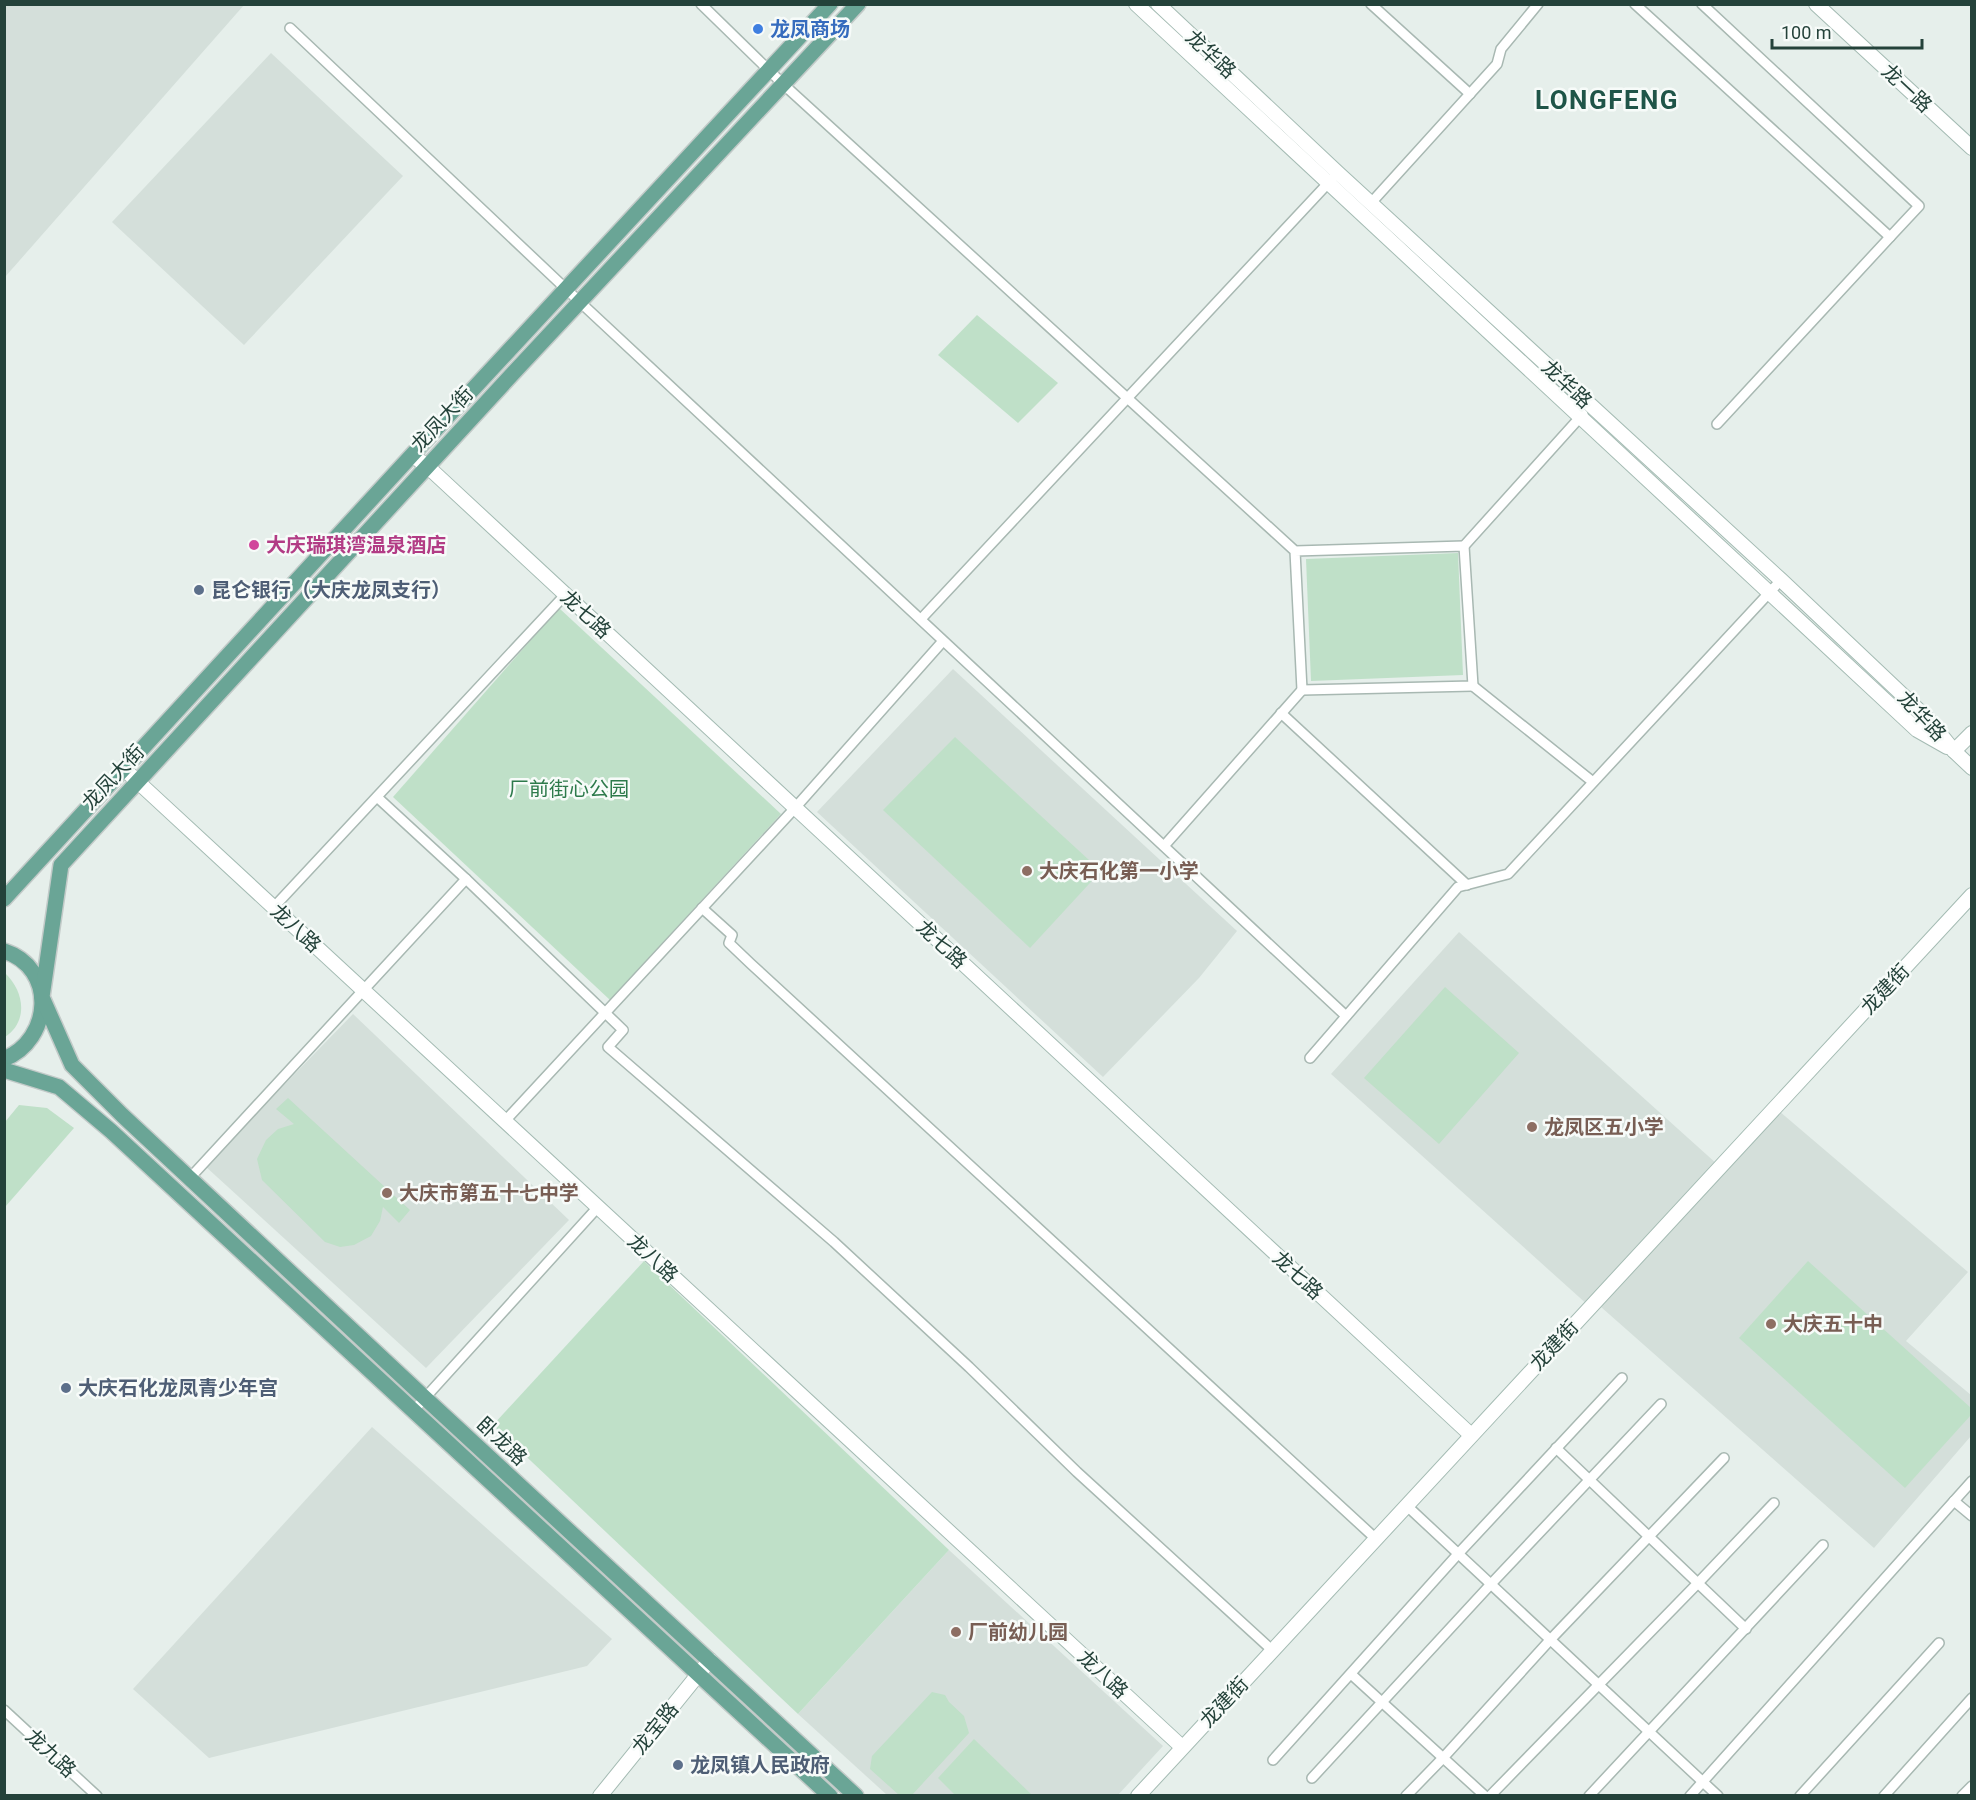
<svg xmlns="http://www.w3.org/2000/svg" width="1976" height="1800" font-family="Roboto,'Noto Sans SC',sans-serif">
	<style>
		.built { fill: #d4dfda }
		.green { fill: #bfe0c8 }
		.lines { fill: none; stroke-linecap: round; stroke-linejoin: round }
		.street-casing { stroke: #a8b8b2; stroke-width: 12 }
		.secondary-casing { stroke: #a4bbb3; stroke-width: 16 }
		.primary-casing { stroke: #c2cac8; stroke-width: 18 }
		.street { stroke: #fff; stroke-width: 9 }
		.secondary { stroke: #fff; stroke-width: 14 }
		.primary { stroke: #6aa596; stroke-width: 15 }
		.shop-dot { fill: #3f7fe0; stroke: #f7fbf9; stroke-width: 2 }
		.hotel-dot { fill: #d1479c; stroke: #f7fbf9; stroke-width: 2 }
		.service-dot { fill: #5c6f8a; stroke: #f7fbf9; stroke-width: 2 }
		.education-dot { fill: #8d6e63; stroke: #f7fbf9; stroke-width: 2 }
		.labels { text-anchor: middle; stroke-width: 5; stroke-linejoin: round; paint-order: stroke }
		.shop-label { font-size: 20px; font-weight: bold; fill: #366cbe; stroke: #f7fbf9; text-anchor: start }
		.street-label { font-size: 20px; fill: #24423a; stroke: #f7fbf9 }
		.hotel-label { font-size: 20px; font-weight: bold; fill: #b23c85; stroke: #f7fbf9; text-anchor: start }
		.service-label { font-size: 20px; font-weight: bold; fill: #4e5e75; stroke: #f7fbf9; text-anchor: start }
		.park-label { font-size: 20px; fill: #2d7a4b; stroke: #f7fbf9 }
		.education-label { font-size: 20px; font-weight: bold; fill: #785e54; stroke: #f7fbf9; text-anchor: start }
		.district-label { font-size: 26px; font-weight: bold; letter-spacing: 1.5px; fill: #1f5548; stroke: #f7fbf9 }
	</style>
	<rect width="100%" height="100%" fill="#e6efeb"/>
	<g class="built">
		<path d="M5 4 244 5 5 277 4 5Z"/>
		<path d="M271 53 403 176 244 345 112 222Z"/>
		<path d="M953 669 1237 931 1199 978 1103 1077 817 812Z"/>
		<path d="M1459 932 1717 1164 1589 1306 1331 1074Z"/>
		<path d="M353 1014 569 1220 426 1368 205 1166Z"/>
		<path d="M1779 1111 1968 1272 1906 1341 1971 1395V1436L1874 1548 1601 1307Z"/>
		<path d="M372 1427 612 1639 587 1666 209 1758 133 1689Z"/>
		<path d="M949 1550 1163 1746 1118 1795H887L798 1714Z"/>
	</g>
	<g class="green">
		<path d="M977 315 1058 383 1018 423 938 355Z"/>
		<path d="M1458 553 1463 675 1311 681 1306 559Z"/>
		<path d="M559 608 781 814 610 1000 393 797Z"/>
		<path d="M955 737 1101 871 1030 948 883 810Z"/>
		<path d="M5 973C24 991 29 1021 5 1037Z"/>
		<path d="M1445 987 1519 1053 1439 1144 1364 1078Z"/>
		<path d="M288 1098 410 1210 399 1223 383 1207 380 1221 371 1236 354 1245 340 1247 325 1242 262 1180 257 1159 266 1140 278 1129 294 1124 276 1109Z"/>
		<path d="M19 1105 47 1108 74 1128 5 1207V1122Z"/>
		<path d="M644 1261 949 1550 798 1714 493 1425Z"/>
		<path d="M1808 1261 1971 1408V1415L1905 1488 1739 1338Z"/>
		<path d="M932 1692 945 1695 949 1702 964 1716 969 1733 912 1795H899L870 1769 872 1756Z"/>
		<path d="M974 1739 1032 1795H955L938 1778Z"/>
	</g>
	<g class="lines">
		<g class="street-casing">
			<g id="street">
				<path d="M701 4 783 84 1295 551 1464 546 1473 686 1302 690 1295 551"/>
				<path d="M1371 4 1470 94"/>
				<path d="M1635 4 1890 237 1919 206 1702 4"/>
				<path d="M290 28 566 289 1346 1016"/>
				<path d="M1371 203 1497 64 1501 49 1538 4"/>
				<path d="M1717 424 1890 237"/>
				<path d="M1464 546 1583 414"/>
				<path d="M921 619 1332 179"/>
				<path d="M1473 686 1593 782"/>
				<path d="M1281 713 1467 885"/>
				<path d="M377 797 466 879 623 1030 608 1047 834 1242 969 1367 1077 1472 1272 1650"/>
				<path d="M1164 846 1302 690"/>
				<path d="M274 907 565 595"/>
				<path d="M702 908 732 935 729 943 751 964 1375 1538"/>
				<path d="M1310 1058 1458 887 1508 874 1781 580"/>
				<path d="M505 1121 795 808 943 641"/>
				<path d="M189 1179 466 879"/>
				<path d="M414 1410 598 1207"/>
				<path d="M1556 1448 1746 1629"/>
				<path d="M1954 1501 1972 1516"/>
				<path d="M1406 1505 1718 1796"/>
				<path d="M1351 1674 1485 1796"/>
				<path d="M4 1710 97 1796"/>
				<path d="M1273 1760 1458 1554 1622 1378"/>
				<path d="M1312 1778 1491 1584 1661 1404"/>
				<path d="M1406 1796 1443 1758 1550 1640 1724 1458"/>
				<path d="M1490 1796 1698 1583 1774 1503"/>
				<path d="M1589 1796 1823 1545"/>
				<path d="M1690 1796 1972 1481"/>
				<path d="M1800 1796 1939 1643"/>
				<path d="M1884 1796 1972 1698"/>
				<path d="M1962 1796 1972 1786"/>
			</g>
		</g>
		<g class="secondary-casing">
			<g id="secondary">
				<path d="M1136 4 1917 730 1947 747"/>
				<path d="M1158 4 1338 173 1781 580 1928 719 1954 751 1972 768"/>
				<path d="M1816 4 1972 148"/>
				<path d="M412 455 427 466 1471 1435"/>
				<path d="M1954 751 1972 733"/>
				<path d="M124 769 1182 1747"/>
				<path d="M600 1796 710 1660"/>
				<path d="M1138 1796 1972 895"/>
			</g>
		</g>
		<g class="primary-casing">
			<g id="primary">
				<path d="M4 899 412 455 830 4"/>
				<path d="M4 951C57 968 52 1040 4 1059"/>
				<path d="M4 1070 59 1087 111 1131 830 1796"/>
				<path d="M856 1796 425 1398 122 1115 72 1065 42 997 61 865 517 369 858 4"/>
			</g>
		</g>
		<use href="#street" class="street"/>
		<use href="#secondary" class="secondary"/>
		<use href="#primary" class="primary"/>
	</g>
	<circle class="shop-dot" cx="758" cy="29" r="6"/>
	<circle class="hotel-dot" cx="254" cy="545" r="6"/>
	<g class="service-dot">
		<circle cx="199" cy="590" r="6"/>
		<circle cx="66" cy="1388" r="6"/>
		<circle cx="678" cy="1765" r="6"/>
	</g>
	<g class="education-dot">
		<circle cx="1027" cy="871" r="6"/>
		<circle cx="1532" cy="1127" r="6"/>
		<circle cx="387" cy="1193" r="6"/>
		<circle cx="1771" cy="1324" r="6"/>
		<circle cx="956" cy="1632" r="6"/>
	</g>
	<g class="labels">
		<g class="shop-label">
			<text x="770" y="36">龙凤商场</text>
		</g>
		<g class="street-label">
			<text transform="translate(1211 54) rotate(43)" y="7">龙华路</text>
			<text transform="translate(1907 88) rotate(43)" y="7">龙一路</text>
			<text transform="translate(1567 384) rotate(43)" y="7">龙华路</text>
			<text transform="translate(442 419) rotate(-47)" y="7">龙凤大街</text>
			<text transform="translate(586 614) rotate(43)" y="7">龙七路</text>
			<text transform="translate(1922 716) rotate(47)" y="7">龙华路</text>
			<text transform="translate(113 777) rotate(-47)" y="7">龙凤大街</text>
			<text transform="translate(296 928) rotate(43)" y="7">龙八路</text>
			<text transform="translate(942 944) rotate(43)" y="7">龙七路</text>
			<text transform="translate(1885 989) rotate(-47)" y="7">龙建街</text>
			<text transform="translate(653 1258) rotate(43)" y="7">龙八路</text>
			<text transform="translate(1298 1275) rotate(43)" y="7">龙七路</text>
			<text transform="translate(1554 1345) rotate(-47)" y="7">龙建街</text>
			<text transform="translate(502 1441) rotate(43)" y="7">卧龙路</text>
			<text transform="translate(1103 1674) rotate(43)" y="7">龙八路</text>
			<text transform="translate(1224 1702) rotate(-47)" y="7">龙建街</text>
			<text transform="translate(655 1728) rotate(-51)" y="7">龙宝路</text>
			<text transform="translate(51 1753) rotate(43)" y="7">龙九路</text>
		</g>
		<g class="hotel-label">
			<text x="266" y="552">大庆瑞琪湾温泉酒店</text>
		</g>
		<g class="service-label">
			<text x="211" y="597">昆仑银行（大庆龙凤支行）</text>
			<text x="78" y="1395">大庆石化龙凤青少年宫</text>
			<text x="690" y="1772">龙凤镇人民政府</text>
		</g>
		<g class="park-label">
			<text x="569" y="796">厂前街心公园</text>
		</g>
		<g class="education-label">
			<text x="1039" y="878">大庆石化第一小学</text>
			<text x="1544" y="1134">龙凤区五小学</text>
			<text x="399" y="1200">大庆市第五十七中学</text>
			<text x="1783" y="1331">大庆五十中</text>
			<text x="968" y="1639">厂前幼儿园</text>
		</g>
		<g class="district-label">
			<text x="1607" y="109">LONGFENG</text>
		</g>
	</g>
	<rect width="1976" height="1800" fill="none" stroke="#24423a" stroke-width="12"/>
	<path d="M1772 39v9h150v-9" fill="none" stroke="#24423a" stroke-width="3"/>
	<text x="1781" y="39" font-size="18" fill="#24423a" stroke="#f7fbf9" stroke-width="4.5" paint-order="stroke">100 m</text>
</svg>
